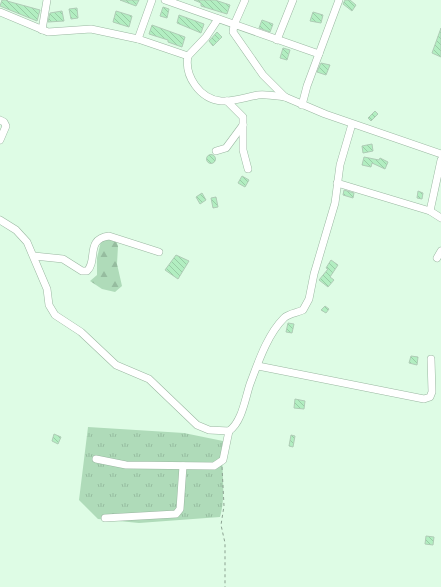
<svg xmlns="http://www.w3.org/2000/svg" width="441" height="587" font-family="'DM Sans',sans-serif">
	<style>
		.grass { fill: url(#grass-tufts) }
		.forest { fill: url(#forest-firs) }
		.building { fill: url(#building-back-hatch); stroke: #afccb6 }
		.lines { fill: none; stroke-linecap: round; stroke-linejoin: round }
		.minor-casing { stroke: #9ab7a1; stroke-width: 8 }
		.path { stroke: #8ba191; stroke-width: 1; stroke-dasharray: 3 3; stroke-linecap: butt }
		.minor { stroke: #fff; stroke-width: 7 }
	</style>
	<defs>
		<pattern id="grass-tufts" width="24" height="20" patternUnits="userSpaceOnUse"><rect width="24" height="20" fill="#afdbb9"/><path d="M3 7l-1-3M5 7V3M7 7l1-3M15 17l-1-3M17 17v-4M19 17l1-3" fill="none" stroke="#96bc9f"/></pattern>
		<pattern id="forest-firs" width="22" height="20" patternUnits="userSpaceOnUse"><rect width="22" height="20" fill="#afdbb9"/><path d="M5 1l3.5 6h-7zM16 11l3.5 6h-7z" fill="#96bc9f"/></pattern>
		<pattern id="building-back-hatch" width="6" height="6" patternUnits="userSpaceOnUse"><rect width="6" height="6" fill="#b2eec1"/><path d="M-1 5l2 2M0 0l6 6M5-1l2 2" fill="none" stroke="#98cca5"/></pattern>
	</defs>
	<rect width="100%" height="100%" fill="#defce5"/>
	<path class="grass" d="M88 427 184 433 223 441C220 466 227 493 220 517L139 523 98 519 79 500Z"/>
	<path class="forest" d="M115 238 118 246 117 264 122 286 115 292 102 289 90 281 97 275V258L101 241Z"/>
	<g class="building">
		<path d="M2 0H8L7 1 40 10 37 21 0 6Z"/>
		<path d="M120 0H139L136 6Z"/>
		<path d="M194 0H215L230 5 227 14 201 6V3Z"/>
		<path d="M345 0H350L356 5 352 11 343 4Z"/>
		<path d="M163 7 169 9 167 18 160 16Z"/>
		<path d="M77 8 78 18 71 19 69 9Z"/>
		<path d="M62 11 64 21 48 22 50 13Z"/>
		<path d="M116 11 132 16 129 27 113 22Z"/>
		<path d="M313 12 323 15 321 23 310 21Z"/>
		<path d="M179 15 204 24 201 33 177 23Z"/>
		<path d="M262 20 273 24 270 32 259 28Z"/>
		<path d="M152 25 185 37 182 47 168 42V40L149 34Z"/>
		<path d="M441 28V57L432 53Z"/>
		<path d="M217 32 222 37 213 46 209 41Z"/>
		<path d="M283 48 290 50 287 60 280 58Z"/>
		<path d="M321 63 330 65 326 75 317 72Z"/>
		<path d="M375 111 378 114 371 121 368 118Z"/>
		<path d="M372 144 373 151 363 153 362 146Z"/>
		<circle cx="211" cy="159" r="4.5"/>
		<path d="M364 157 379 160 380 158 388 162 385 169 372 163 371 167 362 165Z"/>
		<path d="M242 176 249 180 245 187 238 183Z"/>
		<path d="M344 190 354 193 353 198 343 195Z"/>
		<path d="M418 191 423 193 422 199 417 198Z"/>
		<path d="M202 193 206 200 200 204 196 197Z"/>
		<path d="M216 197 218 207 213 208 211 198Z"/>
		<path d="M176 255 189 261 178 279 165 270Z"/>
		<path d="M331 260 338 265 330 277 334 280 328 287 319 280 328 269 326 268Z"/>
		<path d="M325 306 329 309 326 313 321 310Z"/>
		<path d="M288 323 294 324 292 333 286 332Z"/>
		<path d="M411 356 418 357 417 365 409 363Z"/>
		<path d="M295 399 305 401 304 409 294 408Z"/>
		<path d="M54 434 61 437 58 444 52 441Z"/>
		<path d="M291 435 295 436 293 447 289 446Z"/>
		<path d="M426 536 434 537 433 545 425 544Z"/>
	</g>
	<g class="lines">
		<g class="minor-casing">
			<g id="minor">
				<path d="M165 0 319 54"/>
				<path d="M245 0 234 25 233 32 263 75 285 97 325 114 441 154"/>
				<path d="M0 12 48 32 91 29 138 39 188 56 206 37 218 19"/>
				<path d="M42 30 47 0"/>
				<path d="M138 39 152 0"/>
				<path d="M277 40 293 0"/>
				<path d="M188 56C184 76 200 99 221 101 233 102 246 97 258 95 266 94 277 96 285 97"/>
				<path d="M227 101 243 117V150L248 169"/>
				<path d="M302 105 307 86 339 0"/>
				<path d="M0 120 4 122 6 126 0 140"/>
				<path d="M216 151 226 148 243 125"/>
				<path d="M441 160 430 211 441 218"/>
				<path d="M337 183 430 211"/>
				<path d="M0 220 16 230 27 242 47 289 49 305 55 315 81 332 116 365 149 379 197 425 209 430 229 431C242 422 245 399 250 384 258 363 267 335 284 318 289 313 297 313 303 310L309 299 314 274 335 203 340 165 352 124"/>
				<path d="M34 256 63 259 82 271H87C98 261 85 239 109 236L159 252"/>
				<path d="M437 258 441 251"/>
				<path d="M258 366 424 399 430 397 432 392 431 359"/>
				<path d="M96 459 126 465 214 466 223 460 229 431"/>
				<path d="M105 518 176 514 180 509 183 466"/>
			</g>
		</g>
		<path class="path" d="M222 467 224 506 221 525 225 543V587"/>
		<use href="#minor" class="minor"/>
	</g>
</svg>
